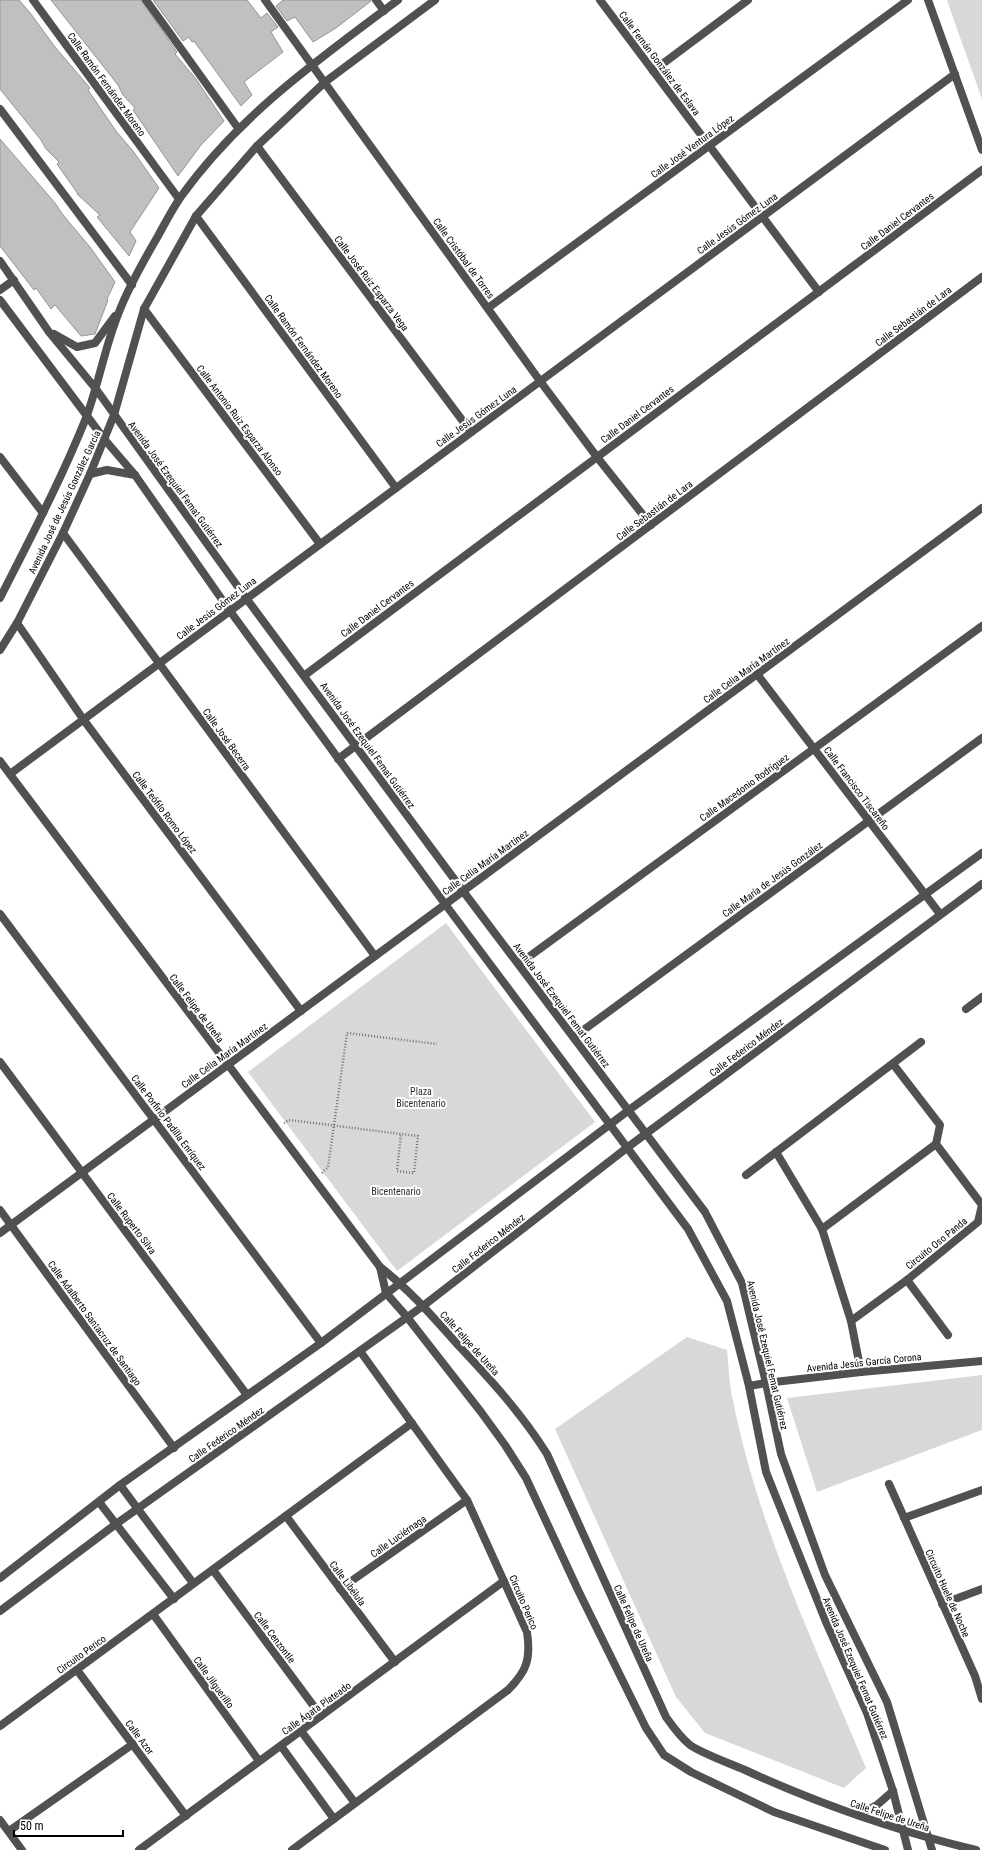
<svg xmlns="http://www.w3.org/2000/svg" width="982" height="1850" font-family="'Roboto Condensed',sans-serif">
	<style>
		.green { fill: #d8d8d8 }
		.building { fill: #c0c0c0; stroke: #959595 }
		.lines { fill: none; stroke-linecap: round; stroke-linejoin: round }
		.path { stroke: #737373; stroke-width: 2.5; stroke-dasharray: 1 2; stroke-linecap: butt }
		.minor { stroke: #515151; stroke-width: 8 }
		.tertiary { stroke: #515151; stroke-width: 8 }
		.labels { text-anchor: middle; stroke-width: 4; stroke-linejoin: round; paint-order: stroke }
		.street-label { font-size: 10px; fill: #000; stroke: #fff }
		.park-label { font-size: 10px; fill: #2f2f2f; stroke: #fff }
	</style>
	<rect width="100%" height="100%" fill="#fff"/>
	<g class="green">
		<path d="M947 0H982V99L951 12Z"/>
		<path d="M446 923 595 1122 397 1271 248 1072Z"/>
		<path d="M687 1337 727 1350C729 1367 729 1385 733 1401 759 1530 816 1648 866 1768L844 1788 705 1733 676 1697 555 1429Z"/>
		<path d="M982 1375V1430L817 1492 787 1398Z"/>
	</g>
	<g class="building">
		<path d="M0 0H19L31 14 55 47 90 88 88 90 116 131 133 151 159 188 130 232 136 241 129 256 97 217 100 215 77 194H78L57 164 59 162 46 149 41 140 0 89Z"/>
		<path d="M51 0H141L177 52 175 54 196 79 224 121 201 145 178 176 133 110 135 108 123 95 118 85Z"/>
		<path d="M153 0H247L261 18 267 13 278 27 271 32 283 52 244 82 252 95 241 106 194 41 192 42 189 37 183 41Z"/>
		<path d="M283 0H371V1L336 28 313 42 295 17 287 21 276 6Z"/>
		<path d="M0 139 55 203 63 215 90 247 115 282 107 299 108 300 95 334 81 336 55 305 51 309 36 288 34 290 0 246Z"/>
	</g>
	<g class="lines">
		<g class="path">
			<path d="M284 1123 289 1120C332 1125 375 1131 418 1136L414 1173 397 1171 401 1134"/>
			<path d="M322 1173 328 1167 347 1033 437 1044"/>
		</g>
		<g class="minor">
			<path d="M33 0 179 199"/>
			<path d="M146 0 238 128"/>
			<path d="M265 0 540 381 597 457 651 525"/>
			<path d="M376 0 384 11"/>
			<path d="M600 0 819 292"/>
			<path d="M653 71 748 0"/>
			<path d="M0 109 132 285"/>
			<path d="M257 146 471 432"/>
			<path d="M196 216 396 488"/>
			<path d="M0 290 14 280"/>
			<path d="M488 308 908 0"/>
			<path d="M144 309 320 544"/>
			<path d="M0 457 43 513"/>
			<path d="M63 533 375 956"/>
			<path d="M17 623 83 719 301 1011"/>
			<path d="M757 674 940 914"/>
			<path d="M305 675 982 170"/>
			<path d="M338 759 982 277"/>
			<path d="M0 761 380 1267C410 1290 433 1317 458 1345 490 1379 522 1414 547 1454L666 1717C673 1727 680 1737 690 1745 703 1754 729 1763 745 1770 819 1804 897 1831 976 1850"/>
			<path d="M10 774 955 74"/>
			<path d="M0 914 321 1343"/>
			<path d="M519 964 982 626"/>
			<path d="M966 1009 982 997"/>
			<path d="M574 1037 982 738"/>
			<path d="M0 1062 247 1395"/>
			<path d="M776 1152 822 1229 851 1321 861 1372"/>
			<path d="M746 1175 921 1042"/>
			<path d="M0 1210 174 1448"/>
			<path d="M822 1229 936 1144"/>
			<path d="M0 1233 982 508"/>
			<path d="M380 1267 386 1293 407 1317 481 1412 505 1445 526 1478 578 1590 646 1728 664 1755 691 1772 774 1812 885 1850"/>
			<path d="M907 1280 948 1335"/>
			<path d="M851 1321 907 1280 978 1222 982 1205 936 1144 940 1125 893 1064"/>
			<path d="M749 1386 766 1383 861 1372 982 1361"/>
			<path d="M889 1484 975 1676 982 1699"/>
			<path d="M120 1485 193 1583"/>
			<path d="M99 1502 174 1599"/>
			<path d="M286 1516 395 1662"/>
			<path d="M904 1518 982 1490"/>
			<path d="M213 1570 321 1716"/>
			<path d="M340 1589 467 1500"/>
			<path d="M942 1604 982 1589"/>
			<path d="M153 1614 259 1761"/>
			<path d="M77 1670 186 1816"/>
			<path d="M0 1726 412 1423"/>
			<path d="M301 1731 355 1803"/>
			<path d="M281 1746 334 1819"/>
			<path d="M0 1820 22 1850"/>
			<path d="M9 1831 133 1744"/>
			<path d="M139 1850 504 1581"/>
			<path d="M292 1850 508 1690C527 1671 531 1659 527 1632L467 1500 360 1351"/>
		</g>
		<g class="tertiary">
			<path d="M928 0 982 150"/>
			<path d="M0 261 49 332 96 389 246 598 463 891 705 1212 742 1283 766 1383 781 1454 825 1575 887 1702 932 1850"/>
			<path d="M0 300 105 440 135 475 230 611 445 904 688 1229 727 1301 749 1386 766 1472 826 1622 867 1713 893 1791 908 1850"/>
			<path d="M54 334 77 347 95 343 115 316"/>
			<path d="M90 474 107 470 135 475"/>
			<path d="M0 598C30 539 61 480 86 418 99 383 105 346 119 312 129 286 144 260 158 236 165 223 172 210 180 198 238 116 319 59 398 0"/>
			<path d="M0 650 17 623 63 533 90 474 114 415 144 309 196 216 257 146 325 82 435 0"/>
			<path d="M0 1578 120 1485 321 1343 629 1110 982 853"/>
			<path d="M0 1611 116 1524 423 1306 628 1147 982 884"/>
			<path d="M858 1815 877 1805 893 1791"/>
		</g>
	</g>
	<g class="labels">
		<g class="street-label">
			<text transform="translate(660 63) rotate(53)" y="4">Calle Fernán González de Eslava</text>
			<text transform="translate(107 84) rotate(54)" y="4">Calle Ramón Fernández Moreno</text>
			<text transform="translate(692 146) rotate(-36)" y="4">Calle José Ventura López</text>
			<text transform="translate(897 221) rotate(-37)" y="4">Calle Daniel Cervantes</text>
			<text transform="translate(737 223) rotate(-36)" y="4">Calle Jesús Gómez Luna</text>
			<text transform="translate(464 258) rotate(54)" y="4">Calle Cristóbal de Torres</text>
			<text transform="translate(372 283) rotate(53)" y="4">Calle José Ruiz Esparza Vega</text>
			<text transform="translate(913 316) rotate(-37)" y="4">Calle Sebastián de Lara</text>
			<text transform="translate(304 346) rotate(54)" y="4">Calle Ramón Fernández Moreno</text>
			<text transform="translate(637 414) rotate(-37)" y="4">Calle Daniel Cervantes</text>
			<text transform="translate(476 416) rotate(-36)" y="4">Calle Jesús Gómez Luna</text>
			<text transform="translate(240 420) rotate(53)" y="4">Calle Antonio Ruiz Esparza Alonso</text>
			<text transform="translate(176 484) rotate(54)" y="4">Avenida José Ezequiel Femat Gutiérrez</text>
			<text transform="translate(64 502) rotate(-65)" y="4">Avenida José de Jesús González García</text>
			<text transform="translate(654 510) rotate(-37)" y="4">Calle Sebastián de Lara</text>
			<text transform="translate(216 608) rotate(-37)" y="4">Calle Jesús Gómez Luna</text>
			<text transform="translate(377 608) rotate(-37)" y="4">Calle Daniel Cervantes</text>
			<text transform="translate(746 670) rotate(-36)" y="4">Calle Celia María Martínez</text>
			<text transform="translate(227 739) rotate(54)" y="4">Calle José Becerra</text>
			<text transform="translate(368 745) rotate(54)" y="4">Avenida José Ezequiel Femat Gutiérrez</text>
			<text transform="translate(744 787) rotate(-36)" y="4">Calle Macedonio Rodríguez</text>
			<text transform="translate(857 788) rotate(53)" y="4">Calle Francisco Tiscareño</text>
			<text transform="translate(165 812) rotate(53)" y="4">Calle Teófilo Romo López</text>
			<text transform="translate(485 862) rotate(-36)" y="4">Calle Celia María Martínez</text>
			<text transform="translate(772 879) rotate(-36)" y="4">Calle María de Jesús González</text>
			<text transform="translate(562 1005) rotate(53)" y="4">Avenida José Ezequiel Femat Gutiérrez</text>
			<text transform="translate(197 1008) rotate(53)" y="4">Calle Felipe de Ureña</text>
			<text transform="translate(746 1047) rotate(-37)" y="4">Calle Federico Méndez</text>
			<text transform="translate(224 1055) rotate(-36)" y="4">Calle Celia María Martínez</text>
			<text transform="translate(169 1122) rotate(53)" y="4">Calle Porfirio Padilla Enríquez</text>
			<text transform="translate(132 1223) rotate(53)" y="4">Calle Ruperto Silva</text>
			<text transform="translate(488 1243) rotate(-38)" y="4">Calle Federico Méndez</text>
			<text transform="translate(936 1243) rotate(-39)" y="4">Circuito Oso Panda</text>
			<text transform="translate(95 1323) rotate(54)" y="4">Calle Adalberto Santacruz de Santiago</text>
			<text transform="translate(470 1343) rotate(48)" y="4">Calle Felipe de Ureña</text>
			<text transform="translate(768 1355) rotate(77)" y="4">Avenida José Ezequiel Femat Gutiérrez</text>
			<text transform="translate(864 1362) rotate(-6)" y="4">Avenida Jesús García Corona</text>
			<text transform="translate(226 1434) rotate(-35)" y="4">Calle Federico Méndez</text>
			<text transform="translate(398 1536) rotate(-35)" y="4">Calle Luciérnaga</text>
			<text transform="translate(348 1583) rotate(53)" y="4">Calle Libélula</text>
			<text transform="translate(948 1593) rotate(66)" y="4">Circuito Huele de Noche</text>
			<text transform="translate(524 1602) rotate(67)" y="4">Circuito Perico</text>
			<text transform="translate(634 1623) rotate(66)" y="4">Calle Felipe de Ureña</text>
			<text transform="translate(275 1637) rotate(53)" y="4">Calle Cenzontle</text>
			<text transform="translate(81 1654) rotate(-36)" y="4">Circuito Perico</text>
			<text transform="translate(856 1668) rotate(67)" y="4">Avenida José Ezequiel Femat Gutiérrez</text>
			<text transform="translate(214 1682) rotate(54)" y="4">Calle Jilguerillo</text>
			<text transform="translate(316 1708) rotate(-36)" y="4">Calle Ágata Plateado</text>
			<text transform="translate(140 1737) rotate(53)" y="4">Calle Azor</text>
			<text transform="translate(890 1815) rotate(18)" y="4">Calle Felipe de Ureña</text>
		</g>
		<g class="park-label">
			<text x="421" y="1095">Plaza<tspan x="421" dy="12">Bicentenario</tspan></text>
			<text x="396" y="1195">Bicentenario</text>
		</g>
	</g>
	<path d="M14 1830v6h109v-6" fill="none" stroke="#000000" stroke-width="2"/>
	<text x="20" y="1830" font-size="12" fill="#000000" stroke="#ffffff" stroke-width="3" paint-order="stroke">50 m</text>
</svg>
